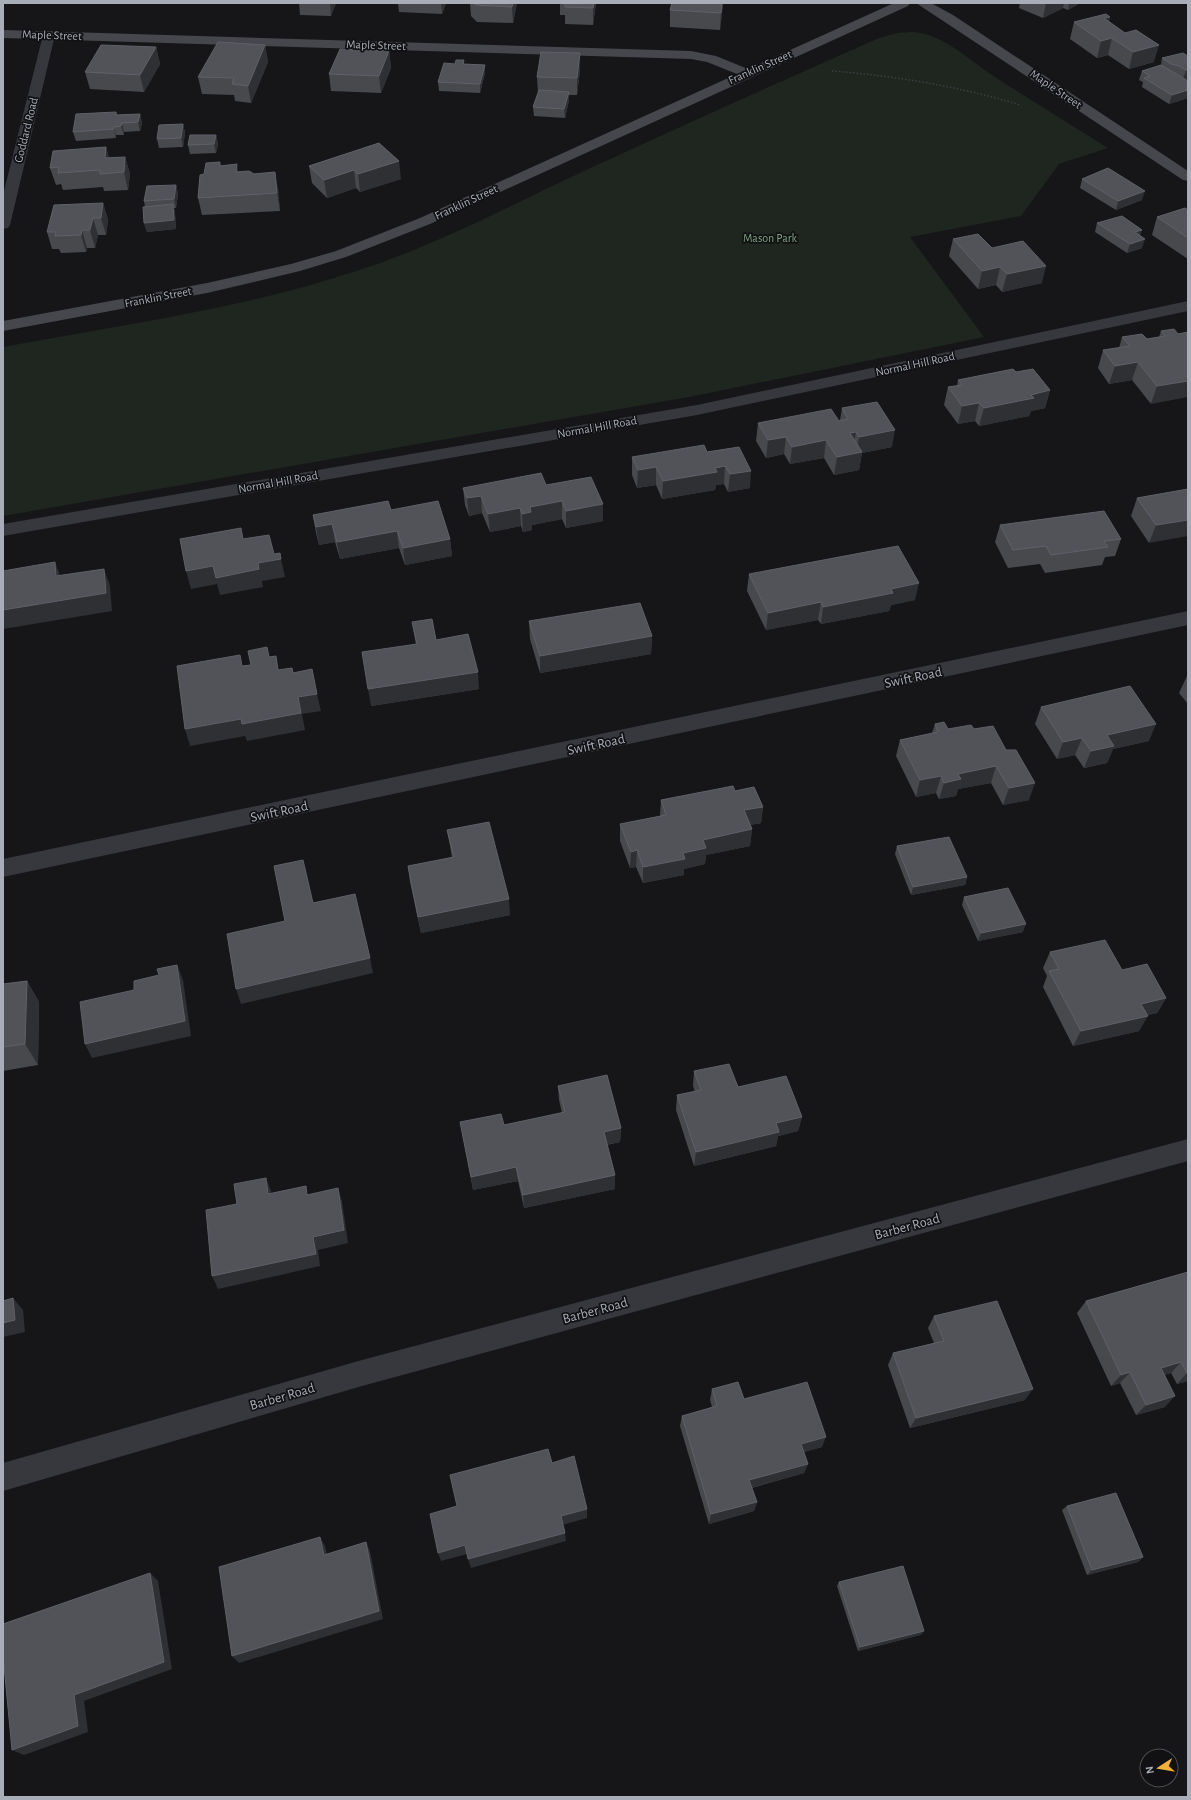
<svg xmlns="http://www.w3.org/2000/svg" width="1191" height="1800" font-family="'Alegreya Sans',sans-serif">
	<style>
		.green { fill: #1e261f }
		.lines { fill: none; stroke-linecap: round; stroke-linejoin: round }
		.path { stroke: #3d3f44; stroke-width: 1.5; stroke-dasharray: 1.5 2; stroke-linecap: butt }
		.street { fill: #37383d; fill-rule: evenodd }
		.secondary { fill: #45474d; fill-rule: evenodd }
		.wall { fill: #47494d }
		.shaded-wall { fill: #2f3033 }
		.building { fill: #525359; stroke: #5f6168 }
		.labels { text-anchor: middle; stroke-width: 3.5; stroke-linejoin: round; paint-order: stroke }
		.far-street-label { font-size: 12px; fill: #a8adb8; stroke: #111113 }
		.far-park-label { font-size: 12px; fill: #7fa381; stroke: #111113 }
		.street-label { font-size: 14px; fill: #a8adb8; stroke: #111113 }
	</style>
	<rect width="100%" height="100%" fill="#161618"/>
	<path class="green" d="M913 32C944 34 970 61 995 77 1032 101 1070 124 1108 148L1059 164 1021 216 910 237 984 337 689 397 3 516V347C121 325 242 309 356 271 435 246 509 206 584 171 681 126 780 82 879 38L897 33Z"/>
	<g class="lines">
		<path class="path" d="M832 71C896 76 958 86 1020 105"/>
		<g class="street">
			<path d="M49 31 54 32 55 35 10 225 8 228 3 229V195L43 35 44 32Z"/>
			<path d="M1188 301V311L697 415 3 536V524L697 405Z"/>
			<path d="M1188 611V625L3 877V859Z"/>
			<path d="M1188 1139V1161L362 1386 3 1491V1463L362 1360Z"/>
		</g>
		<g class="secondary">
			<path d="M894 3H910L908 6 430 224 346 257 300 271 207 293 3 331V321L207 283 291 264 336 251 420 218 737 74 707 62 691 59 3 38V30L691 51 716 56 748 69Z"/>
			<path d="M916 3H931L953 15 1188 171V181L1183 180Z"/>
		</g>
	</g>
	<g class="wall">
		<path d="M299 3H336L331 16 300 15Z"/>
		<path d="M384 3H446L442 14 399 12 398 4Z"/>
		<path d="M470 3H517L513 23 477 22 471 16Z"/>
		<path d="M560 3H596L593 25 565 24V15H560Z"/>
		<path d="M672 3H723L722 13 720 30 670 27V10Z"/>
		<path d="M1020 3H1080L1068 10 1063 8 1043 18 1019 8Z"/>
		<path d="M1074 22H1109L1154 62 1129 69 1108 55 1097 58 1070 39Z"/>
		<path d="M265 45 268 62 251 103 235 101 234 95 202 94 198 77Z"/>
		<path d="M156 47 160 64 144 92 90 89 85 72Z"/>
		<path d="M389 51 391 68 381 93 331 91 329 74Z"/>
		<path d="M580 53V70L577 95H569V100L565 118 534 116 533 107 538 93 537 77Z"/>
		<path d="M1188 56V78L1185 79 1188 81V98L1169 104 1142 87 1143 82 1139 80 1142 71 1161 65 1162 58Z"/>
		<path d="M464 60V64L485 65V73L480 93 439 91 438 82 455 64Z"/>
		<path d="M116 112 117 115 140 114 142 123 140 131 124 132V135H116V138L76 141 73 132Z"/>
		<path d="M183 124 185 133 183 147 159 148 157 139Z"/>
		<path d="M216 135 218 144 216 153 190 154 188 145Z"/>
		<path d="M379 143 401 179 360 192 356 188 327 198 312 183 309 166Z"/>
		<path d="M106 147 109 158 125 157 130 174 128 190 104 191 103 187 63 190 61 184 56 185 50 168Z"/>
		<path d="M220 165 238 172 278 189 280 211 202 215 198 198 204 174Z"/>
		<path d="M1082 179 1142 200 1116 210 1080 188Z"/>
		<path d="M176 185 178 194 176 208H174L175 213 176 229 147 232 144 223 145 207 144 201Z"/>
		<path d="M103 203 108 220 106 235H98L95 248H87L86 252 61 253 59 249H52L47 232Z"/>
		<path d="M1188 210V259L1152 235 1157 217Z"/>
		<path d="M1097 223 1140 235 1142 248 1127 253 1095 232Z"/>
		<path d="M953 239 992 248 1042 283 1002 292 996 285 978 289 949 256Z"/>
		<path d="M1161 331 1178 334 1151 404 1132 380 1109 384 1098 368 1103 350 1119 348 1122 337 1147 339 1159 337Z"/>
		<path d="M1016 372 1050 390 1045 408 1031 411 1029 416 979 426 975 421 958 424 944 405 948 387 957 386 958 380Z"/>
		<path d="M842 408 892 447 862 453 859 470 834 475 824 458 790 464 784 454 766 458 756 441 758 423 839 421 840 420Z"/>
		<path d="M739 447 750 488 728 492 724 484 716 485 715 490 662 499 656 485 637 488 632 475V457L707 452Z"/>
		<path d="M546 485 603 521 566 528 562 519 532 525V530L523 532 521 526 490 532 482 513 469 516 465 505 463 488Z"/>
		<path d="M1188 489 1149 543 1131 516 1137 498Z"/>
		<path d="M391 510 450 539 452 556 405 565 399 548 340 559 335 542 319 545 316 533 313 515Z"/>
		<path d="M1000 525 1121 539 1115 556 1105 557 1102 565 1045 573 1040 564 1008 568 995 542Z"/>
		<path d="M749 574 915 600 891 605 889 611 821 624 818 620 766 630 747 591Z"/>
		<path d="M529 621 652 636 651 654 540 673 530 639Z"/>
		<path d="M412 622 436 640 479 689 371 706 416 645Z"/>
		<path d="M1188 675V704L1179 693 1187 676Z"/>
		<path d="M1041 707 1149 741 1113 749 1107 763 1084 768 1075 755 1057 759 1035 724Z"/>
		<path d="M935 724 948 729H974L1029 800 1003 805 991 783 958 789 956 796 939 799 936 793 916 797 896 756 900 740 932 733Z"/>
		<path d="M735 791 763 807 761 823 750 825 752 829 750 846 706 855 705 864 684 869V875L643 883 636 867 630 868 620 841V824L660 816 661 800Z"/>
		<path d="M447 830 510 915 421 933 410 882 408 866 452 858 450 846Z"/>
		<path d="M897 846 967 877 965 885 911 895 895 854Z"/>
		<path d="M964 897 1023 932 978 941 962 905Z"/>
		<path d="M1050 952 1122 970 1166 998 1157 1013 1147 1015 1139 1031 1073 1046 1043 987 1047 976 1043 968Z"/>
		<path d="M27 981 39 1002 38 1065 3 1071V984Z"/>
		<path d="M694 1071 738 1087 802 1117 798 1131 778 1136 776 1146 694 1166 676 1110 677 1095 695 1092 693 1086Z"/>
		<path d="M558 1086 621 1128 620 1142 607 1145 615 1189 524 1208 518 1181 473 1190 460 1122 504 1125 562 1113 559 1100Z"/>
		<path d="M1188 1272V1381L1177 1384 1171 1373 1164 1375 1165 1407 1136 1415 1120 1383 1111 1386 1077 1313 1086 1301Z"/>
		<path d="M934 1316 1025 1400 910 1428 888 1365 893 1353 934 1343 928 1328Z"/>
		<path d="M712 1389 744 1399 822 1447 804 1452 808 1464 804 1473 752 1488 757 1502 754 1511 709 1524 680 1426 682 1416 712 1407 710 1400Z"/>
		<path d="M1067 1506 1143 1557 1138 1562 1087 1575 1062 1510Z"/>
		<path d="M839 1582 924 1631 920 1635 858 1651 837 1586Z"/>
	</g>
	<g class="shaded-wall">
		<path d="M330 3H336L331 16Z"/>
		<path d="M441 3H446L442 14Z"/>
		<path d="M513 3H517L513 23 512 7Z"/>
		<path d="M594 3H596L593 25V8Z"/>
		<path d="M722 3H723L722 13 720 30 721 13Z"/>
		<path d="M1046 3H1064L1063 8 1043 18Z"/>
		<path d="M1069 3H1080L1068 10Z"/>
		<path d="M1110 17 1106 33 1104 18Z"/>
		<path d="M1112 38 1108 55 1097 58 1101 41Z"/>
		<path d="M265 45 268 62 251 103 248 86Z"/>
		<path d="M1159 45 1154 62 1129 69 1133 52Z"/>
		<path d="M156 47 160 64 144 92 140 75Z"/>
		<path d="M389 51 391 68 381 93 379 76Z"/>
		<path d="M580 53V70L577 95V78Z"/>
		<path d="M485 65V73L480 93V84Z"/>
		<path d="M1188 66V78L1183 79 1186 70Z"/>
		<path d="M1188 90V98L1169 104 1172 95Z"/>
		<path d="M569 92V100L565 118 564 109Z"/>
		<path d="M140 114 142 123 140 131 138 122Z"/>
		<path d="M122 123 124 132V135L121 126Z"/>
		<path d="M183 124 185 133 183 147 181 138Z"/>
		<path d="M114 127 116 135V138L114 129Z"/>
		<path d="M216 135 218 144 216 153 214 144Z"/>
		<path d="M106 147 111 165 105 158Z"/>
		<path d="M125 157 130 174 128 190 124 172Z"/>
		<path d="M399 161 401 179 360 192 358 174Z"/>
		<path d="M237 164 240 182 236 172Z"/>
		<path d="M354 170 356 188 327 198 324 180Z"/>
		<path d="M275 172 278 189 280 211 277 193Z"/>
		<path d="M176 185 178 194 176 208 174 199Z"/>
		<path d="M1145 191 1142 200 1116 210 1118 201Z"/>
		<path d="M103 203 108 220 106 235 101 218Z"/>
		<path d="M173 204 175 213 176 229 147 232 144 223Z"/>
		<path d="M93 218 98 235 95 248 90 230Z"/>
		<path d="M82 230 87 248 86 252 81 235Z"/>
		<path d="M1142 230 1139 239 1135 232Z"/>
		<path d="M1145 239 1142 248 1127 253 1130 244Z"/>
		<path d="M1046 266 1042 283 1002 292 1007 274Z"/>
		<path d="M1000 267 996 285 978 289 982 271Z"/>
		<path d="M1138 362 1132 380 1109 384 1115 366Z"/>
		<path d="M1188 381V397L1151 404 1157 386Z"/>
		<path d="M1050 390 1045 408 1031 411 1029 416 979 426 984 408 1031 395Z"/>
		<path d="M979 403 975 421 958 424 962 406Z"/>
		<path d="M895 430 892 447 862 453 859 470 834 475 837 457 856 453 859 437Z"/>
		<path d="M856 432 853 449 850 433Z"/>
		<path d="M786 437 784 454 766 458 768 440Z"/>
		<path d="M826 440 824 458 790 464 792 447Z"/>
		<path d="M725 466 724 484 716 485 715 490 662 499 663 481 715 468Z"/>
		<path d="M656 467V485L637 488 638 470Z"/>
		<path d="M751 471 750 488 728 492 730 474Z"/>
		<path d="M481 496 482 513 469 516 467 498Z"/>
		<path d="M562 501V519L532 525V530L523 532 522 514 530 507Z"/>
		<path d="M603 504V521L566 528V511Z"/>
		<path d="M520 508 521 526 490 532 488 514Z"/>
		<path d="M1188 520V536L1149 543 1156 525Z"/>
		<path d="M332 524 335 542 319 545 316 527Z"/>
		<path d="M397 531 399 548 340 559 337 542Z"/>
		<path d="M450 539 452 556 405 565 403 548Z"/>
		<path d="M281 559 285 577 262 581 263 587 220 595 217 584 191 589 186 571 213 566 258 563Z"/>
		<path d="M55 562 62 580 56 576Z"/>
		<path d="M104 569 110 586 112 611 3 629V610Z"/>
		<path d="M919 583 915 600 891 605 889 611 821 624 823 607 891 589Z"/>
		<path d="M821 602 818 620 766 630 768 613Z"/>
		<path d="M652 636 651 654 540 673V656Z"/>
		<path d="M478 672 479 689 371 706 368 689Z"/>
		<path d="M317 694 321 711 302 714 305 730 247 741 245 736 190 746 185 729 241 719 298 697Z"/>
		<path d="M1156 724 1149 741 1113 749 1107 763 1084 768 1091 751 1107 735Z"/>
		<path d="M1082 738 1075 755 1057 759 1063 742Z"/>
		<path d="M996 766 991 783 958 789 956 796 939 799 944 783 958 774Z"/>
		<path d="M941 776 936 793 916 797 920 780Z"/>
		<path d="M1035 783 1029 800 1003 805 1009 788Z"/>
		<path d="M763 807 761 823 742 827 744 810Z"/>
		<path d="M752 829 750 846 706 855 705 864 684 869V875L643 883V867L683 853 703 840Z"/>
		<path d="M637 850 636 867 630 868 631 852Z"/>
		<path d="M967 877 965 885 911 895 913 887Z"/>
		<path d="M509 899 510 915 421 933 418 917Z"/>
		<path d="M1026 924 1023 932 978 941 981 933Z"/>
		<path d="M370 958 373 973 241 1004 236 989Z"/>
		<path d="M177 965 183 980 191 1036 92 1058 85 1044Z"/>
		<path d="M27 981 39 1002 38 1065 25 1044Z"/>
		<path d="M1166 998 1157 1013 1133 1019 1141 1004Z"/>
		<path d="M1148 1016 1139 1031 1073 1046 1081 1031Z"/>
		<path d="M802 1117 798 1131 778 1136 776 1146 694 1166 696 1152 776 1123Z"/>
		<path d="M621 1128 620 1142 604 1145V1132Z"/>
		<path d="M516 1167 518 1181 473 1190 471 1177Z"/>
		<path d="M615 1175V1189L524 1208 523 1195Z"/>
		<path d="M266 1178 271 1191 274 1208 268 1194Z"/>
		<path d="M338 1188 342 1201 348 1243 318 1250 320 1266 218 1289 212 1276 313 1237Z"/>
		<path d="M13 1298 23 1310 25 1332 3 1337V1323Z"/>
		<path d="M1181 1362 1171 1373 1151 1379 1161 1368Z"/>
		<path d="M1130 1372 1120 1383 1111 1386 1121 1375Z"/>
		<path d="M1187 1373H1188V1381L1177 1384Z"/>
		<path d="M1033 1389 1025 1400 910 1428 916 1418Z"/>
		<path d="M1175 1396 1165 1407 1136 1415 1146 1405Z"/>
		<path d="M826 1437 822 1447 797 1454 801 1444Z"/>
		<path d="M808 1464 804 1473 747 1489 749 1480Z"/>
		<path d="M757 1502 754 1511 709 1524 711 1514Z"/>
		<path d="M587 1509V1518L562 1525 561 1516Z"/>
		<path d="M565 1533 566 1541 471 1568 468 1559Z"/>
		<path d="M320 1537 325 1546 329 1563 324 1555Z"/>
		<path d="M366 1542 370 1551 383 1619 239 1663 232 1656Z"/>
		<path d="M465 1545 467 1554 441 1561 438 1553Z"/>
		<path d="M1143 1557 1138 1562 1087 1575 1092 1570Z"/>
		<path d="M150 1573 158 1581 172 1669 84 1701 88 1732 24 1755 12 1750 74 1695Z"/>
		<path d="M924 1631 920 1635 858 1651 860 1647Z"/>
	</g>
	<g class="building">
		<path d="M473 3H513L512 7 476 5Z"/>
		<path d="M565 3H594L593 8 565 7Z"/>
		<path d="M672 3H722L721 13 670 10Z"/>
		<path d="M1106 14 1110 17 1104 18 1125 33 1136 30 1159 45 1133 52 1112 38 1101 41 1074 22Z"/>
		<path d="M218 42 265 45 248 86 232 84 234 78 198 77Z"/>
		<path d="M101 45 156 47 140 75 85 72Z"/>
		<path d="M340 49 389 51 379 76 329 74Z"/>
		<path d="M541 52 580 53 577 78 537 77Z"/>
		<path d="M1183 53 1188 56V70H1186L1179 66 1171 64 1162 58Z"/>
		<path d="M456 60H464L463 64 485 65 480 84 438 82 444 63 455 64Z"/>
		<path d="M1161 65 1188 81V90L1172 95 1144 78 1150 76 1142 71Z"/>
		<path d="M539 90 569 92 564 109 533 107Z"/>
		<path d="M116 112V115L140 114 138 122 122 123 121 126 114 127V129L73 132 76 114Z"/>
		<path d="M183 124 181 138 157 139 159 125Z"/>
		<path d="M190 135H216L214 144 188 145Z"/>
		<path d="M379 143 399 161 358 174 354 170 324 180 309 166Z"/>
		<path d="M106 147 105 158 125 157 124 172 100 174V170L58 173 59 167 50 168 53 151Z"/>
		<path d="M220 162V166L237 164 236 172 249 171 254 174 275 172 277 193 198 198 200 175 204 174 206 163Z"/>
		<path d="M1108 168 1145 191 1118 201 1082 179Z"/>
		<path d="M176 185 174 199 144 201 147 186Z"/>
		<path d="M103 203 101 218H93L90 230H82L81 235 55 236 56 232H47L54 205Z"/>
		<path d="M173 204 174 220 144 223 143 207Z"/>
		<path d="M1185 208 1188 210V238L1157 217Z"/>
		<path d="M1122 216 1142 230 1135 232 1145 239 1130 244 1097 223Z"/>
		<path d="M978 234 992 248 1023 241 1046 266 1007 274 1000 267 982 271 953 239Z"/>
		<path d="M1174 329 1178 334 1188 332V359H1187L1188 360V381L1157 386 1138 362 1115 366 1103 350 1130 346 1122 337 1142 334 1147 339 1165 336 1161 331Z"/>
		<path d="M1013 369 1016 372 1033 369 1050 390 1031 395 1034 398 984 408 979 403 962 406 948 387 962 385 958 380Z"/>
		<path d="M877 402 895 430 859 437 856 432 850 433 862 452 837 457 826 440 792 447 786 437 768 440 758 423 831 409 839 421 848 419 842 408Z"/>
		<path d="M704 445 707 452 739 447 751 471 730 474 725 466 715 468 717 472 663 481 656 467 638 470 632 457Z"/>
		<path d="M541 473 546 485 591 477 603 504 566 511 562 501 530 507 531 512 522 514 520 508 488 514 481 496 467 498 463 488Z"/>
		<path d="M1188 489V520L1156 525 1137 498Z"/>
		<path d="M388 501 391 510 438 501 450 539 403 548 397 531 337 542 332 524 316 527 313 515Z"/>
		<path d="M1104 511 1121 539 1104 541 1108 547 1051 555 1046 546 1013 550 1000 525Z"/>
		<path d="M241 528 243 539 269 535 274 554 280 553 281 559 258 563 259 569 216 578 213 566 186 571 180 539Z"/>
		<path d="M898 546 919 583 891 589 893 593 823 607 821 602 768 613 749 574Z"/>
		<path d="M55 562 56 576 104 569 106 593 3 610V571Z"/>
		<path d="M640 603 652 636 540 656 529 621Z"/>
		<path d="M432 619 436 640 468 634 478 672 368 689 362 652 417 644 412 622Z"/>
		<path d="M267 647 269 657 276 656 278 670 292 668 293 673 312 669 317 694 298 697 301 713 242 724 241 719 185 729 177 666 240 655 242 666 251 665 248 651Z"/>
		<path d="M1130 686 1156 724 1107 735 1114 746 1091 751 1082 738 1063 742 1041 707Z"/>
		<path d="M944 722 948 729 971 725 974 729 993 726 1006 750H1016L1035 783 1009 788 996 766 958 774 961 779 944 783 941 776 920 780 900 740 938 732 935 724Z"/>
		<path d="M733 786 735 791 754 787 763 807 744 810 752 829 703 840 706 848 683 853 685 859 643 867 637 850 631 852 620 824 666 815 661 800Z"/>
		<path d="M489 822 509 899 418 917 408 866 454 857 447 830Z"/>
		<path d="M949 837 967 877 913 887 897 846Z"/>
		<path d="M303 860 313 903 355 894 370 958 236 989 227 934 285 921 274 866Z"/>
		<path d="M1008 888 1026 924 981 933 964 897Z"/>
		<path d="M1105 940 1122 970 1147 964 1166 998 1141 1004 1148 1016 1081 1031 1049 971 1059 969 1050 952Z"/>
		<path d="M177 965 185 1021 85 1044 80 1002 134 990V981L159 975 157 969Z"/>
		<path d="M27 981 25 1044 3 1047V984Z"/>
		<path d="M729 1064 738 1087 786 1076 802 1117 776 1123 779 1132 696 1152 677 1095 701 1090 694 1071Z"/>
		<path d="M607 1075 621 1128 604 1132 615 1175 523 1195 516 1167 471 1177 460 1122 501 1114 504 1125 565 1112 558 1086Z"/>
		<path d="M266 1178 268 1194 306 1186 307 1195 338 1188 344 1230 313 1237 316 1254 212 1276 206 1210 237 1204 234 1184Z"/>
		<path d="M1188 1272V1373H1187L1181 1362 1161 1368 1175 1396 1146 1405 1130 1372 1121 1375 1086 1301Z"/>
		<path d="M13 1298 15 1320 3 1323V1301Z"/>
		<path d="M997 1301 1033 1389 916 1418 893 1353 944 1341 934 1316Z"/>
		<path d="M738 1382 744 1399 807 1382 826 1437 801 1444 808 1464 749 1480 757 1502 711 1514 682 1416 717 1406 712 1389Z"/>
		<path d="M548 1449 552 1463 574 1456 587 1509 561 1516 565 1533 468 1559 465 1545 438 1553 430 1514 457 1506 450 1475Z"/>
		<path d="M1116 1493 1143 1557 1092 1570 1067 1506Z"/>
		<path d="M320 1537 324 1555 366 1542 379 1611 232 1656 219 1567Z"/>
		<path d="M903 1566 924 1631 860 1647 839 1582Z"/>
		<path d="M150 1573 164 1662 74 1695 78 1726 12 1750 3 1655V1624Z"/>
	</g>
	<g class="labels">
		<g class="far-street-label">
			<text transform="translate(52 35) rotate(2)" y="4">Maple Street</text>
			<text transform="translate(376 45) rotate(2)" y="4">Maple Street</text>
			<text transform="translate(760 67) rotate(-24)" y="4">Franklin Street</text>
			<text transform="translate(1056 89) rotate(34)" y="4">Maple Street</text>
			<text transform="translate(26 130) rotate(-76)" y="4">Goddard Road</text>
			<text transform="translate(466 202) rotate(-25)" y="4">Franklin Street</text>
			<text transform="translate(158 297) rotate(-11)" y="4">Franklin Street</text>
			<text transform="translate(915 364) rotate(-12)" y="4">Normal Hill Road</text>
			<text transform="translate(597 427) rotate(-10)" y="4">Normal Hill Road</text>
			<text transform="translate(278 482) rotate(-10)" y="4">Normal Hill Road</text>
		</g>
		<g class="far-park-label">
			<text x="770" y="242">Mason Park</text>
		</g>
		<g class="street-label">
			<text transform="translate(913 677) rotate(-12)" y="5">Swift Road</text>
			<text transform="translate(596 744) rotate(-12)" y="5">Swift Road</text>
			<text transform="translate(279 811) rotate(-12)" y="5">Swift Road</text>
			<text transform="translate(907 1226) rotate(-15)" y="5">Barber Road</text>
			<text transform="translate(595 1310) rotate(-15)" y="5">Barber Road</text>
			<text transform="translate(282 1396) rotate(-16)" y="5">Barber Road</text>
		</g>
	</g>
	<rect width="1191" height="1800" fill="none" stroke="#a8adb8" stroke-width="8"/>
	<g transform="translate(1159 1768) rotate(258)"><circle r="19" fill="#111113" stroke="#4d4f55"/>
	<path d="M0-3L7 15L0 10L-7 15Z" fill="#f2b134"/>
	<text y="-6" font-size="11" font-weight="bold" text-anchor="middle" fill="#a8adb8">N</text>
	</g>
</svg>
